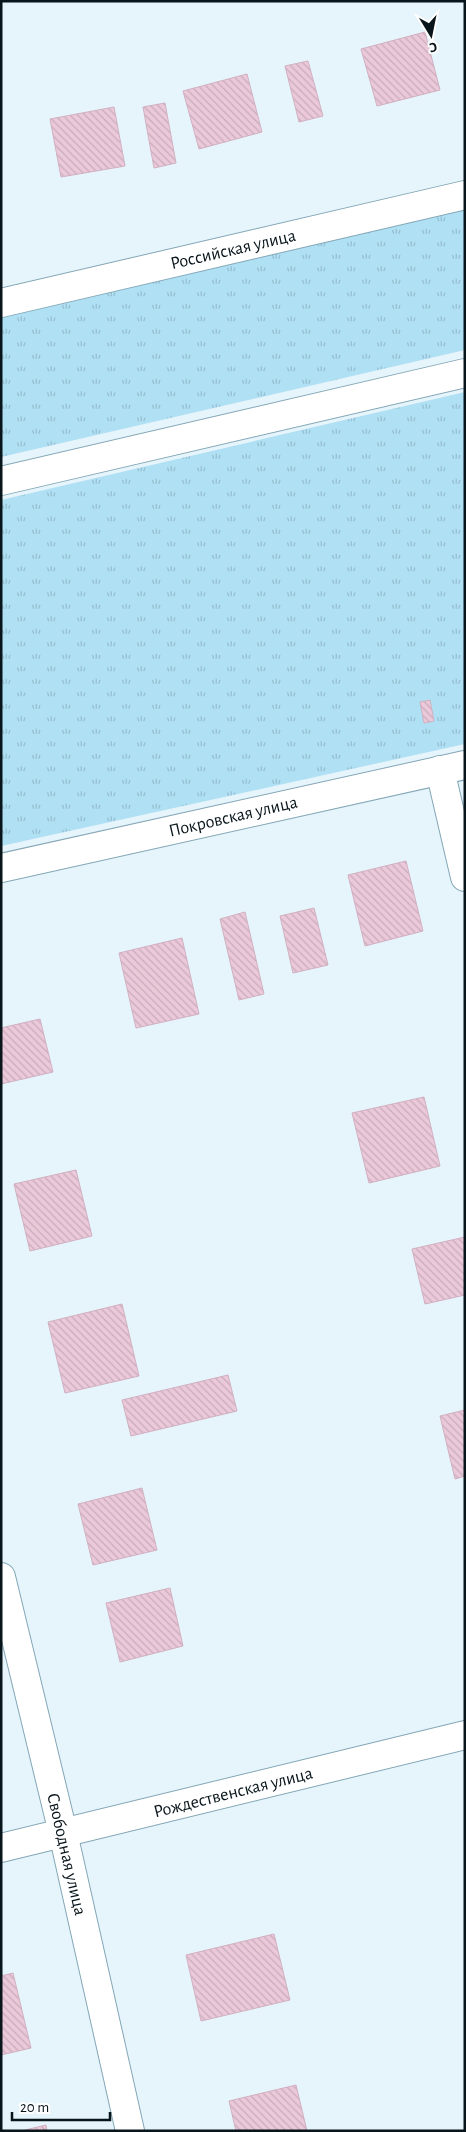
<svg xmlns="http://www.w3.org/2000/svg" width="466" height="2132" font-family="'Alegreya Sans',sans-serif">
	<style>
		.grass { fill: url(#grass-tufts) }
		.building { fill: url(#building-back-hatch); stroke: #d1b0c1 }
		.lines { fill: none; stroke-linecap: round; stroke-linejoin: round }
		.street-casing { stroke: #84a7b6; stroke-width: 30 }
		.secondary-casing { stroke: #84a7b6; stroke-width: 30 }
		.street { stroke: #fff; stroke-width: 28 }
		.secondary { stroke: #fff; stroke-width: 28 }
		.labels { text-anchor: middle; stroke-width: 4.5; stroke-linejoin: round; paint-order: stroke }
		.street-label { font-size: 18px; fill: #08151b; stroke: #fff }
	</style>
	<defs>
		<pattern id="grass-tufts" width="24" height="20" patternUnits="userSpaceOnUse" patternTransform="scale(1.25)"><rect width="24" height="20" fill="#b0e0f4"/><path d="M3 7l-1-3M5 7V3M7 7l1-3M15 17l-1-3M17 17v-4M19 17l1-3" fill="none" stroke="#96bfd1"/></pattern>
		<pattern id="building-back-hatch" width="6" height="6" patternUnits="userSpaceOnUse" patternTransform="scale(1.25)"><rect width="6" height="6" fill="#ebc9da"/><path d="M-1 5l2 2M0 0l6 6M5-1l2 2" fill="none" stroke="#c8acba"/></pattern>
	</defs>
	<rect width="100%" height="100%" fill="#e6f4fb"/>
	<g class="grass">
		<path d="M465 208V350L1 457V313Z"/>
		<path d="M465 392V744L1 846V500Z"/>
	</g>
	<g class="building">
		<path d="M425 32 440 90 377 106 361 49Z"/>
		<path d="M308 61 323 116 299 122 285 66Z"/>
		<path d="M247 74 262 132 199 149 183 91Z"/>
		<path d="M165 103 176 163 154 168 143 107Z"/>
		<path d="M114 107 125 166 61 177 50 119Z"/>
		<path d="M430 700 434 721 424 723 420 702Z"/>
		<path d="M406 861 423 931 365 946 348 875Z"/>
		<path d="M314 908 328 965 293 973 280 916Z"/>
		<path d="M245 912 264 994 239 1000 220 919Z"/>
		<path d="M182 938 199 1014 136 1028 119 953Z"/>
		<path d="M40 1019 53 1072 1 1084V1028Z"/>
		<path d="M424 1097 440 1166 369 1183 352 1113Z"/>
		<path d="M76 1170 92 1236 30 1251 14 1184Z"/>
		<path d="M465 1237V1295L425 1304 412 1249Z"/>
		<path d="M122 1304 139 1376 65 1393 48 1322Z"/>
		<path d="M228 1375 237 1411 131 1436 122 1400Z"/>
		<path d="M465 1410V1476L455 1479 440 1416Z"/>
		<path d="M142 1488 157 1550 93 1565 78 1504Z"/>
		<path d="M170 1588 183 1646 120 1662 106 1603Z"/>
		<path d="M274 1934 290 2000 201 2021 186 1955Z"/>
		<path d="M13 1973 31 2048 1 2055V1976Z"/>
		<path d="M296 2085 307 2131H236L229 2101Z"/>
		<path d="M46 2125 47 2131H21Z"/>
	</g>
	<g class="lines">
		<g class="street-casing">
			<g id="street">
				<path d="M1 303 465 195"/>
				<path d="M440 770 465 877"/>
				<path d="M1 868 465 765"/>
				<path d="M1 1577 63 1833 130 2131"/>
				<path d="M1 1848 465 1735"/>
			</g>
		</g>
		<g class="secondary-casing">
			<path id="secondary" d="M1 481 465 373"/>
		</g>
		<use href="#street" class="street"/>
		<use href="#secondary" class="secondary"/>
	</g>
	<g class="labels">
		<g class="street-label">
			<text transform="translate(233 249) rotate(-13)" y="6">Российская улица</text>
			<text transform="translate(233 816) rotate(-13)" y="6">Покровская улица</text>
			<text transform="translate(233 1792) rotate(-14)" y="6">Рождественская улица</text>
			<text transform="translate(67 1854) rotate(77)" y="6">Свободная улица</text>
		</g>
	</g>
	<rect width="466" height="2132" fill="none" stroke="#08151b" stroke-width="5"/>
	<g transform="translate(431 35) rotate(170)" stroke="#ffffff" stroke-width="4" paint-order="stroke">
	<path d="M0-4L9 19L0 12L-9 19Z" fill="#08151b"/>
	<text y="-8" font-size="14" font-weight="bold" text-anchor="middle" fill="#08151b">С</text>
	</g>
	<path d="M12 2112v8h98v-8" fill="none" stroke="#08151b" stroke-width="2.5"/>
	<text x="20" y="2112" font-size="15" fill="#08151b" stroke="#ffffff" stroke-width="4" paint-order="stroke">20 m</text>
</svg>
